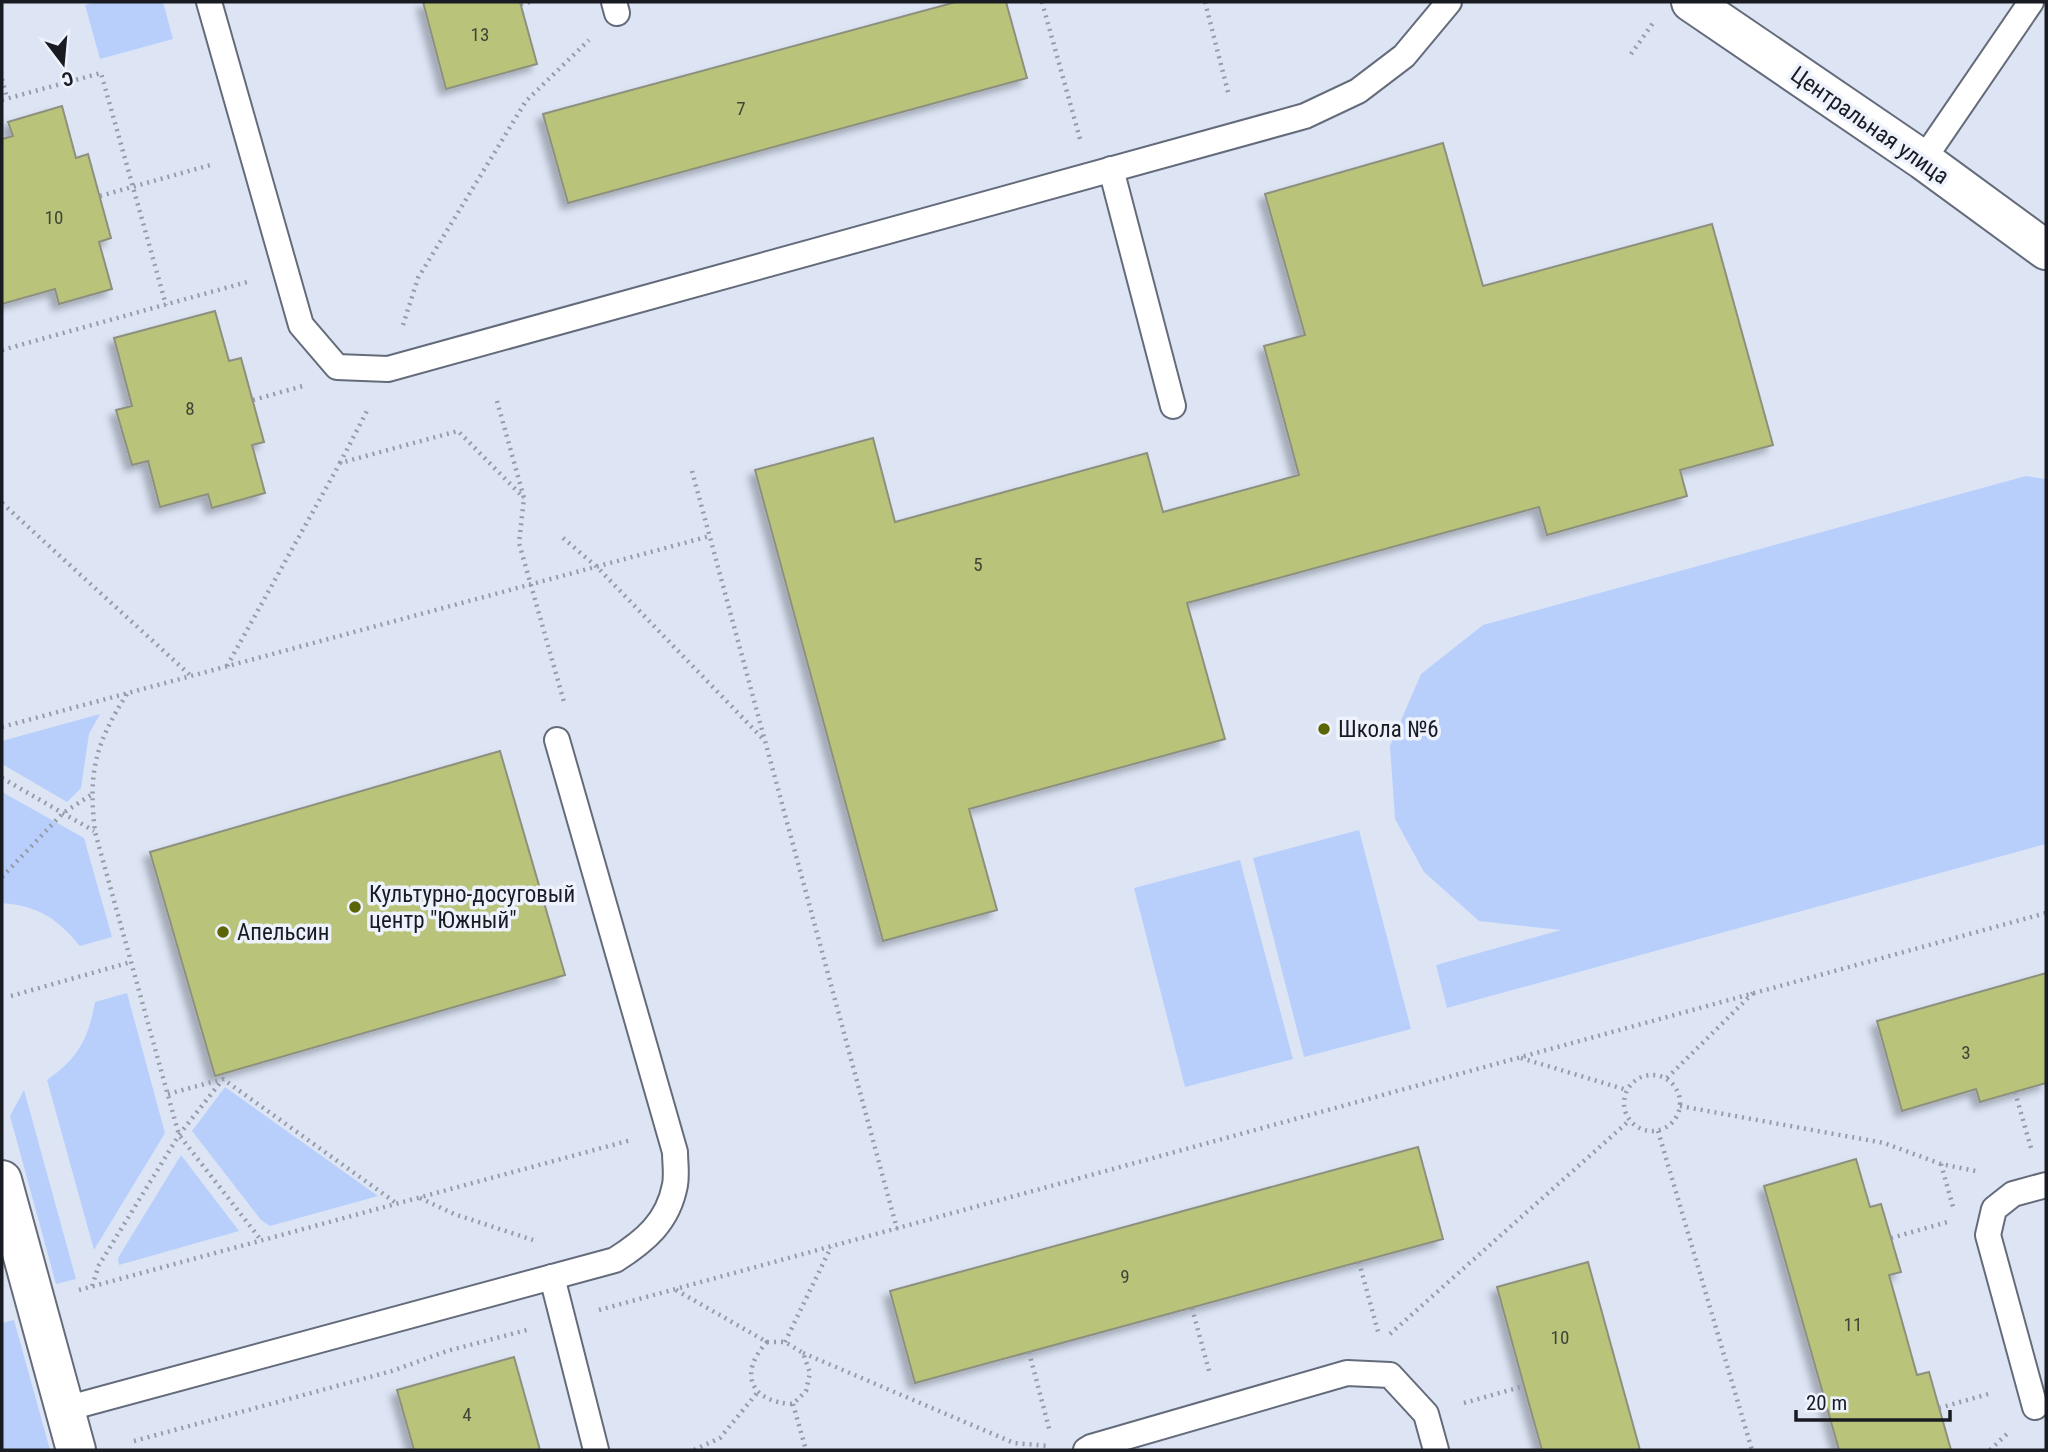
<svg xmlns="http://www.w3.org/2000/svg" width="2048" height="1452" font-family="'Roboto Condensed',sans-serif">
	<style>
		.green { fill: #b8cffc }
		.building { fill: #b9c47a; stroke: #8d907f; stroke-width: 2; filter: url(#shadow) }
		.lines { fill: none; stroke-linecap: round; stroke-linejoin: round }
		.service-casing { stroke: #646b7a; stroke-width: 28 }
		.minor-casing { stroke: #646b7a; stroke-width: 42 }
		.tertiary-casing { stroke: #646b7a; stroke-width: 42 }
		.path { stroke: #969ca9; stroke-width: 4.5; stroke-dasharray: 2 5; stroke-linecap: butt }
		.service { stroke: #fff; stroke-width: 24 }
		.minor { stroke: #fff; stroke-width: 38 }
		.tertiary { stroke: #fff; stroke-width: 38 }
		.poi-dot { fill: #5c6505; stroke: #edf2fc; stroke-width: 2.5 }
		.labels { text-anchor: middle; stroke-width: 7; stroke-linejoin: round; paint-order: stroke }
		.number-label { font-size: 19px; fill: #404537 }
		.street-label { font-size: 23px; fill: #181b21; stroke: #edf2fc }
		.poi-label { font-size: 23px; fill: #181b21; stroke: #edf2fc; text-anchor: start }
	</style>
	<defs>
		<filter id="shadow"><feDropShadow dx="-6" dy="6" stdDeviation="3.5" flood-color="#0004"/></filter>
	</defs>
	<rect width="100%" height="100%" fill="#dde5f5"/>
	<g class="green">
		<path d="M95 2H163L173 39 100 59 85 5Z"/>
		<path d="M2026 476 2046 479V844L1447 1008 1436 965 1561 930 1479 921 1424 872 1395 819 1390 746 1421 674 1483 625Z"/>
		<path d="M100 714 89 734 81 788 67 802 2 764V741Z"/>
		<path d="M2 792 84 838 112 937 80 946C57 918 38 906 2 903Z"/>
		<path d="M1359 830 1411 1029 1304 1057 1253 858Z"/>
		<path d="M1240 860 1293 1059 1185 1087 1134 888Z"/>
		<path d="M127 993 165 1133 94 1250 47 1080C78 1058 88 1040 95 1002Z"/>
		<path d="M225 1087 378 1196 270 1226 261 1220 192 1131Z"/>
		<path d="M24 1090 76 1279 56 1284 10 1116Z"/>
		<path d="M181 1155 239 1231 119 1265 118 1258Z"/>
		<path d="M14 1320 50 1450H2V1323Z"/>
	</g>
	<g class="building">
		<path d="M423 2H520L537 64 446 89Z"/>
		<path d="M956 2H1006L1027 78 568 203 543 114Z"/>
		<path d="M62 106 76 158 88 154 111 238 99 242 112 289 59 304 55 289 2 304V139L13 136 8 122Z"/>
		<path d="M1443 143 1483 286 1712 224 1773 445 1680 470 1687 496 1547 535 1539 507 1187 603 1225 739 969 809 997 910 883 941 755 470 873 438 895 522 1147 453 1163 512 1299 475 1264 346 1305 335 1265 194Z"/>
		<path d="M215 311 229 361 241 358 264 442 252 445 265 493 212 508 208 494 160 507 148 461 132 465 116 410 132 406 114 338Z"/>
		<path d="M500 751 565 975 215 1076 150 852Z"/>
		<path d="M2046 973V1083L1980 1102 1976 1089 1902 1111 1877 1021Z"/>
		<path d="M1418 1147 1443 1239 915 1383 890 1291Z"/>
		<path d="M1856 1159 1870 1207 1881 1204 1901 1272 1889 1275 1917 1375 1929 1372 1951 1450H1839L1764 1186Z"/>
		<path d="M1588 1262 1640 1450H1542L1524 1386 1497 1287Z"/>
		<path d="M514 1357 540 1450H414L397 1390Z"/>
	</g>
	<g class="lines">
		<g class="service-casing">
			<g id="service">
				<path d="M209 2 301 325 337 367 388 369 1305 116 1358 91 1404 56 1449 2"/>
				<path d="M614 2 617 13"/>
				<path d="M1923 160 2031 2"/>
				<path d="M1111 169 1173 406"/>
				<path d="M552 1277 596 1450"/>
				<path d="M2035 1407 1988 1235 1994 1209 2013 1194 2046 1185"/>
				<path d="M65 1409 615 1260C645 1241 668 1222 675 1185 677 1174 675 1162 675 1152L557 740"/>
				<path d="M1086 1450 1091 1447 1347 1373 1390 1375 1426 1414 1436 1450"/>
			</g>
		</g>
		<g class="minor-casing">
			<path id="minor" d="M2 1180 76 1450"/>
		</g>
		<g class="tertiary-casing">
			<path id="tertiary" d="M1691 2 1923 160 2046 250"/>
		</g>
		<g class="path">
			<path d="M1042 2 1080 139"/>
			<path d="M1205 2 1229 96"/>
			<path d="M521 4 530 2"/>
			<path d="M1631 54 1653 23"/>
			<path d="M2 79 7 99"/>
			<path d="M2 100 101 73 166 305"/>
			<path d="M100 196 214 164"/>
			<path d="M403 325 418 278 526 101 589 40"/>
			<path d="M2 350 247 282"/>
			<path d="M253 400 303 386"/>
			<path d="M497 401 524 498 519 543 564 702"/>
			<path d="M340 463 369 407"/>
			<path d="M692 471 897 1229"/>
			<path d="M2 503 190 675"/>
			<path d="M563 538 597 567 765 741"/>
			<path d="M227 666 340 463 458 431 524 498"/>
			<path d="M127 694C95 744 88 772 95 832L179 1135 261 1240"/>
			<path d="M2 727 710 536"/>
			<path d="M2 778 94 831"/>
			<path d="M2 877 63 813 91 795"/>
			<path d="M11 996 131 962"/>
			<path d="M1521 1058 1627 1090"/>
			<circle cx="1652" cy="1103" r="28"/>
			<path d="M1667 1078 1753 993"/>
			<path d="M2015 1092 2031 1148"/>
			<path d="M168 1094 223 1079 396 1203"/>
			<path d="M1680 1106 1884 1143 1941 1164 1976 1171"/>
			<path d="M1658 1131 1752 1450"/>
			<path d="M1941 1164 1953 1207"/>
			<path d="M420 1198 454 1214 533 1240"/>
			<path d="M1891 1238 1951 1221"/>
			<path d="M1359 1262 1379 1335"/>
			<path d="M92 1286 99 1265 179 1135 223 1079"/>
			<path d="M79 1290 631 1140"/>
			<path d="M676 1290 767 1342"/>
			<path d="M1192 1308 1209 1371"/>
			<path d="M599 1310 2046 913"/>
			<path d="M1390 1334 1630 1120"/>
			<path d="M767 1342H785L803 1353 810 1373 806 1391 793 1404C750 1402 738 1373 767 1342Z"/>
			<path d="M785 1342 831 1247"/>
			<path d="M1029 1352 1050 1432"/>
			<path d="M803 1353 1014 1443 1049 1446"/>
			<path d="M1464 1403 1524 1386"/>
			<path d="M793 1404 806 1450"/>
			<path d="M1939 1408 1992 1393"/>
			<path d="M134 1441 392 1371 447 1351 527 1330"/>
			<path d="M694 1450 720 1438 757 1393"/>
			<path d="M1990 1450 2009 1432"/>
		</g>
		<use href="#service" class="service"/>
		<use href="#minor" class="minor"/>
		<use href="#tertiary" class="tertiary"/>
	</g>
	<g class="poi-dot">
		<circle cx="1324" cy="729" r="7"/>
		<circle cx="355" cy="907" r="7"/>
		<circle cx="223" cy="932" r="7"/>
	</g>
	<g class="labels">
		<g class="number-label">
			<text x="480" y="41">13</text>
			<text x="741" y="115">7</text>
			<text x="54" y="224">10</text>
			<text x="190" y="415">8</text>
			<text x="978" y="571">5</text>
			<text x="1966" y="1059">3</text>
			<text x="1125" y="1283">9</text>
			<text x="1853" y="1331">11</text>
			<text x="1560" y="1344">10</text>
			<text x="467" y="1421">4</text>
		</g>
		<g class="street-label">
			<text transform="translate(1870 125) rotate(35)" y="8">Центральная улица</text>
		</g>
		<g class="poi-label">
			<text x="1338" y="737">Школа №6</text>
			<text x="369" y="902">Культурно-досуговый<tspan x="369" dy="26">центр "Южный"</tspan></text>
			<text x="237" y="940">Апельсин</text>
		</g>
	</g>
	<rect width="2048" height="1452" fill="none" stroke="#181b21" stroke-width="7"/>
	<g transform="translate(63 63) rotate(164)" stroke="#edf2fc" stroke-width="5" paint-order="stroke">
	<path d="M0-5L12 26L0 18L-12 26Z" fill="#181b21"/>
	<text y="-10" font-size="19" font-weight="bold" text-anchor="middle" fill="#181b21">С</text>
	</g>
	<path d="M1796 1410v10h154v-10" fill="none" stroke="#181b21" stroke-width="3.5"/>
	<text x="1806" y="1410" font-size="21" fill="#181b21" stroke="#edf2fc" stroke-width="5" paint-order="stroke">20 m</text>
</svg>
